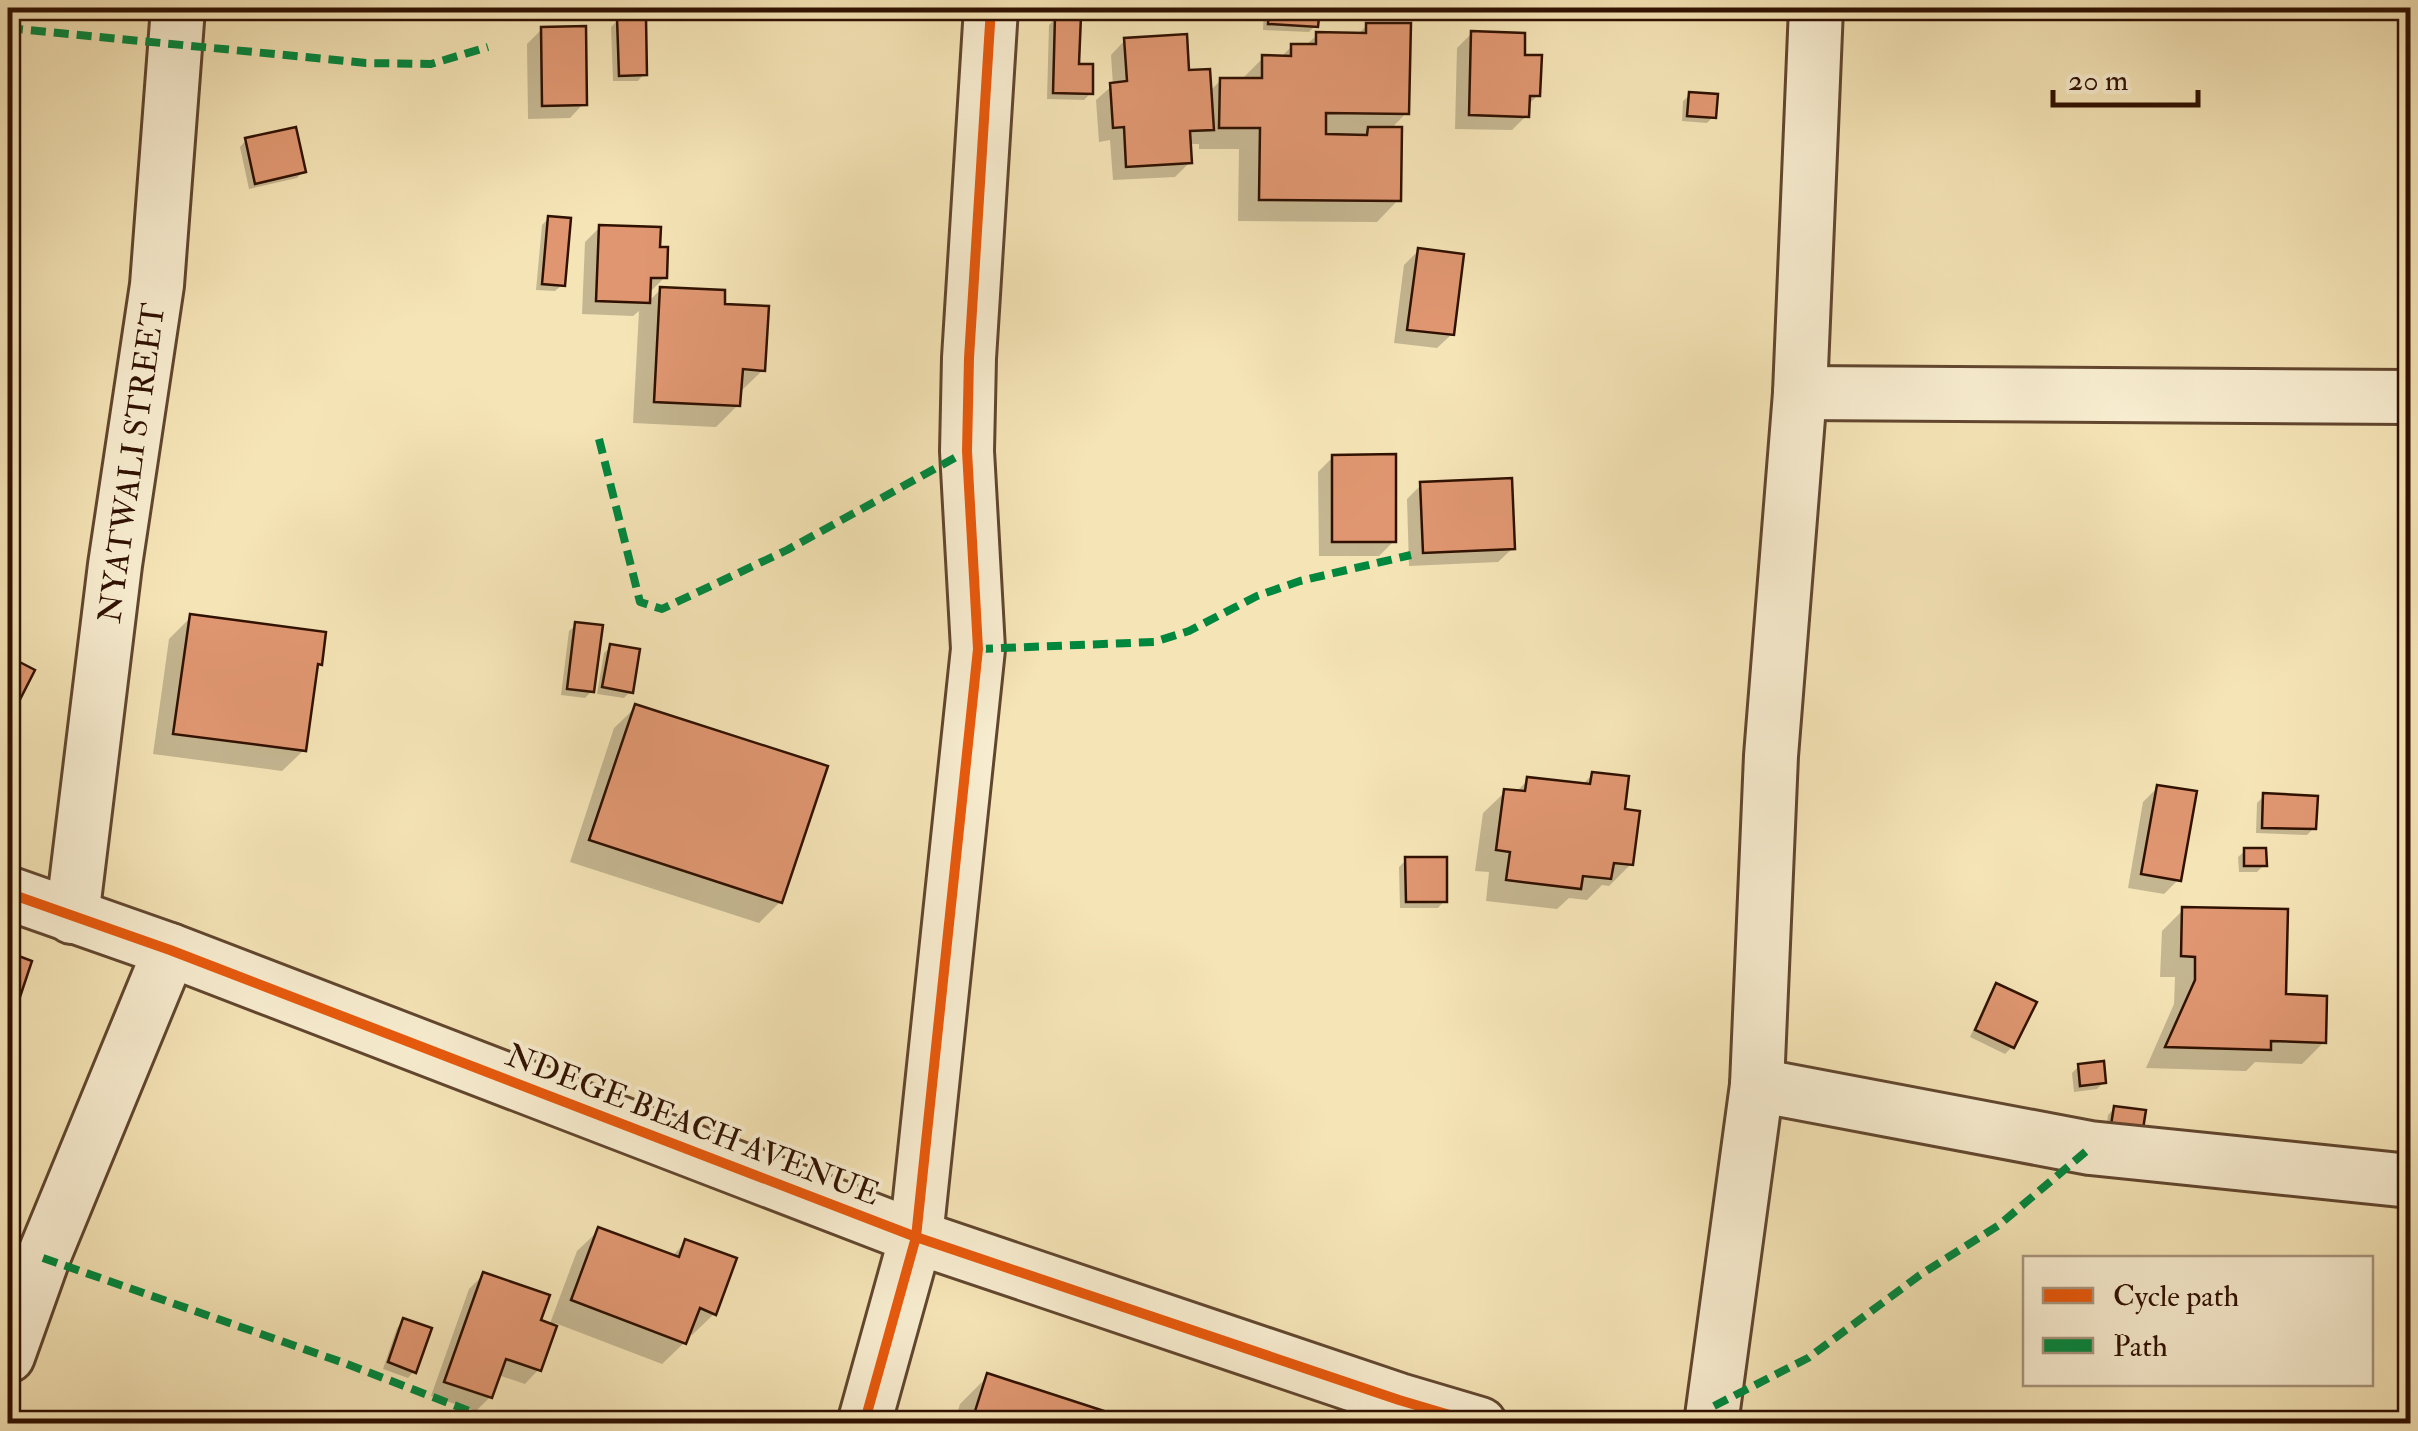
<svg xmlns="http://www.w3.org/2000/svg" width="2418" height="1431" font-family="'IM FELL Double Pica',serif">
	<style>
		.shadow { fill: #0003 }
		.building { fill: #e09771; stroke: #301101; stroke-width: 2.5 }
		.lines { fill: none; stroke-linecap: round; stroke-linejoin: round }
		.street-casing { stroke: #61462e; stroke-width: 58 }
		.street { stroke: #f8edd0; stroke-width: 52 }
		.quiet { stroke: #00873e; stroke-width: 8; stroke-dasharray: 15 8; stroke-linecap: butt }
		.cycleway-casing { stroke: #f8edd0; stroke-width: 16 }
		.cycleway { stroke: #e8590c; stroke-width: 10 }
		.labels { text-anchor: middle; stroke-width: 8; stroke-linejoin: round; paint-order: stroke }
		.street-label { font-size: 32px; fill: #301101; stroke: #f8edd0 }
	</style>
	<rect width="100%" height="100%" fill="#f5e4b6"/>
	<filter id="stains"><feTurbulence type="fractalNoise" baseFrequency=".002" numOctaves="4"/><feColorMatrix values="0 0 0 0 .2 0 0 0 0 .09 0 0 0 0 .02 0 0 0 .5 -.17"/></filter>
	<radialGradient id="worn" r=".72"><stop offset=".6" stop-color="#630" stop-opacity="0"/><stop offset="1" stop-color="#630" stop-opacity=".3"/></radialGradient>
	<g class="shadow">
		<path d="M1264 8H1317L1316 25 1309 32 1263 30Z"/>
		<path d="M1056 18 1091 93 1084 100 1047 99 1049 25Z"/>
		<path d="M618 20 644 74 638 81H613L611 27Z"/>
		<path d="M1367 25 1407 112 1390 130 1398 200 1377 222 1238 221 1239 149H1199V144H1189L1190 162 1175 177 1113 180 1110 140 1099 142 1096 100 1113 85 1111 55 1125 40 1186 72 1209 92 1221 80 1240 81 1263 58H1280L1292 46H1305L1317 35H1357Z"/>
		<path d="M542 29 584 103 570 118 528 119 527 44Z"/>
		<path d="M1472 33 1522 57 1538 95 1527 106 1526 116 1512 130 1455 129 1457 48Z"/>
		<path d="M1690 95 1714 116 1707 123 1682 121 1683 101Z"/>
		<path d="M246 140 303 171 297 178 249 189 240 147Z"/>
		<path d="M549 218 562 285 555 291 536 290 542 225Z"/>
		<path d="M600 227 657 249 665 277 650 292 648 302 661 289 722 306 763 370 741 391 738 405 716 427 633 423 639 311 633 316 582 314 585 242Z"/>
		<path d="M1419 250 1452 334 1437 348 1394 343 1404 265Z"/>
		<path d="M1333 457 1394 541 1379 556H1319L1318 472Z"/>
		<path d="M1421 485 1513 548 1498 562 1409 566 1407 499Z"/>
		<path d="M191 617 319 663 315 668 304 750 282 771 153 754 169 639Z"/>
		<path d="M576 625 592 691 585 698 561 695 569 631Z"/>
		<path d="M611 647 631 691 624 698 597 694 604 653Z"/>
		<path d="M636 707 780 902 759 923 570 862 614 728Z"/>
		<path d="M1592 775 1622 812 1631 864 1609 886 1602 885 1587 900 1569 898 1557 909 1486 901 1489 872 1475 871 1483 813 1505 792 1515 793 1528 780 1581 786Z"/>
		<path d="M2158 787 2178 880 2164 894 2128 888 2143 802Z"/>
		<path d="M2264 796 2314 828 2307 835 2256 833 2257 803Z"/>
		<path d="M2245 851 2264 865 2257 872H2239L2238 857Z"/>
		<path d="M1406 860 1444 901 1438 908H1400L1399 867Z"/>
		<path d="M2183 910 2283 996 2324 1042 2302 1064 2255 1062 2246 1071 2146 1068 2174 1004 2175 977H2160L2162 931Z"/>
		<path d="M1997 986 2012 1047 2005 1054 1970 1037 1990 993Z"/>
		<path d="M2079 1066 2104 1082 2097 1089 2074 1092 2072 1073Z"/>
		<path d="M2115 1108 2143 1112 2106 1131 2108 1115Z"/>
		<path d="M599 1230 671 1257 686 1242 714 1314 692 1335 688 1333 684 1343 662 1364 555 1323 539 1369 525 1384 498 1375 490 1397 476 1411 431 1396 469 1289 483 1275 538 1322 549 1326 577 1251Z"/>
		<path d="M2410 1246V1285L2400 1283 2406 1251Z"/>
		<path d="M403 1321 414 1371 408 1378 383 1369 397 1328Z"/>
		<path d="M988 1376 1136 1424H954L960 1404Z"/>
	</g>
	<g class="building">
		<path d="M1269 8H1320L1318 27 1268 24Z"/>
		<path d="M1055 16H1081L1079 64H1093V94L1053 93Z"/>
		<path d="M617 18H646L647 75 619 76Z"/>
		<path d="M1366 23H1411L1409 114 1326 113V134L1367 135 1368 127H1402L1401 201 1259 200 1260 128H1219L1220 78H1262V55L1291 56V44H1316V32L1366 33Z"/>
		<path d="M586 26 587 105 542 106 541 27Z"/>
		<path d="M1471 31 1525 33V55H1542L1540 96H1530L1529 117 1469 115Z"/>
		<path d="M1187 34 1189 70 1210 69 1214 130 1190 131 1192 163 1126 167 1124 127 1113 128 1110 83 1127 81 1124 38Z"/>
		<path d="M1689 92 1718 94 1716 118 1687 116Z"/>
		<path d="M296 127 306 172 255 184 245 138Z"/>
		<path d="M548 216 571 218 565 286 542 284Z"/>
		<path d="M599 225 661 227 660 247H668L667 278H651L650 303 596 301Z"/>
		<path d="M1418 248 1464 254 1454 335 1407 330Z"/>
		<path d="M660 287 725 290V304L769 306 765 371 743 369 740 406 654 402Z"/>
		<path d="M1396 454V542H1332V455Z"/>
		<path d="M1512 478 1515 549 1423 553 1420 482Z"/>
		<path d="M190 614 326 632 322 665 318 664 306 751 173 734Z"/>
		<path d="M575 622 603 625 594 692 567 689Z"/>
		<path d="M610 644 640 649 633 693 602 687Z"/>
		<path d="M8 656 35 670 8 723Z"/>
		<path d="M635 704 828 766 782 903 589 840Z"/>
		<path d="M1592 772 1629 776 1625 809 1640 811 1633 865 1614 863 1611 879 1583 876 1581 889 1506 880 1510 852 1496 850 1504 789 1525 791 1527 777 1590 784Z"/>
		<path d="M2157 785 2197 791 2181 881 2141 874Z"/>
		<path d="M2263 793 2318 796 2316 829 2262 828Z"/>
		<path d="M2244 848H2266L2267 866H2244Z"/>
		<path d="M1405 857H1447V902H1406Z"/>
		<path d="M2182 907 2288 909 2286 994 2327 996 2326 1043 2271 1041V1050L2165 1047 2195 980V957L2181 956Z"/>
		<path d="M8 952 32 961 14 1015 8 1013Z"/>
		<path d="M1996 983 2037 1002 2014 1048 1975 1030Z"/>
		<path d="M2104 1061 2106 1083 2080 1086 2078 1064Z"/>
		<path d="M2114 1106 2146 1110 2143 1129 2111 1125Z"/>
		<path d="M598 1227 679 1257 685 1239 737 1258 716 1315 700 1308 686 1344 571 1300Z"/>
		<path d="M483 1272 550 1295 541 1320 557 1326 541 1371 506 1359 492 1398 444 1382Z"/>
		<path d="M403 1318 432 1328 416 1373 388 1362Z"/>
		<path d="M987 1373 1144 1424H971Z"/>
	</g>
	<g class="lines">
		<g class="street-casing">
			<g id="street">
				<path d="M1800 393 2410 397"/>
				<path d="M8 893 170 950 916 1237 1399 1400 1480 1424"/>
				<path d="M72 917 115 565 157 285 178 8"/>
				<path d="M1757 1085 2090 1148 2410 1181"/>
				<path d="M8 1356 43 1258 170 950"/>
				<path d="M864 1424 916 1237 978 649 967 451 969 358 991 8"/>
				<path d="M1711 1424 1757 1085 1771 756 1800 393 1816 8"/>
			</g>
		</g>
		<use href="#street" class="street"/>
		<g class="quiet">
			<path d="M8 28 366 63 431 64 488 47"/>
			<path d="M599 439 640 602 662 609 787 550 967 451"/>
			<path d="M978 649 1154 642 1189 631 1257 596 1300 581 1411 555"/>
			<path d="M43 1258 347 1364 503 1424"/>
			<path d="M1714 1406 1808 1358 1920 1275 1999 1225 2090 1148"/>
		</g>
		<g class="cycleway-casing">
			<g id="cycleway">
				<path d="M8 893 170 950 916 1237 1399 1400 1480 1424"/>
				<path d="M864 1424 916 1237 978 649 967 451 969 358 991 8"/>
			</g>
		</g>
		<use href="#cycleway" class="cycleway"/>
	</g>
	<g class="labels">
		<g class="street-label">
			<text transform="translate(131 463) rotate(-82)" y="11">NYATWALI STREET</text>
			<text transform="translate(693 1124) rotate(21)" y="11">NDEGE BEACH AVENUE</text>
		</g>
	</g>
	<rect width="2418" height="1431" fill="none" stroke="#f5e4b6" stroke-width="40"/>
	<rect x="10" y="10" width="2398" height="1411" fill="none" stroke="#301101" stroke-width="5"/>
	<rect x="20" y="20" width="2378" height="1391" fill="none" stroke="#301101" stroke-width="2.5"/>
	<rect x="2023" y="1256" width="350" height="130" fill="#f8edd0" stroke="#a8957d" stroke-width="2.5"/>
	<rect x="2043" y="1288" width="50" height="15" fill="#e8590c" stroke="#a8957d" stroke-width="2.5"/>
	<text x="2113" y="1306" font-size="30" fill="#301101">Cycle path</text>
	<rect x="2043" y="1338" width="50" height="15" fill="#00873e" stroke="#a8957d" stroke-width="2.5"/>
	<text x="2113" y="1356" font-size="30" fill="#301101">Path</text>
	<path d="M2053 90v15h145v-15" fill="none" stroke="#301101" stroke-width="5"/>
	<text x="2068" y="90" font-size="30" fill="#301101" stroke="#f8edd0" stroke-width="8" paint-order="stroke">20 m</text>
	<rect width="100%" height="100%" filter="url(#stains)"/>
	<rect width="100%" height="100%" fill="url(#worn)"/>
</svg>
